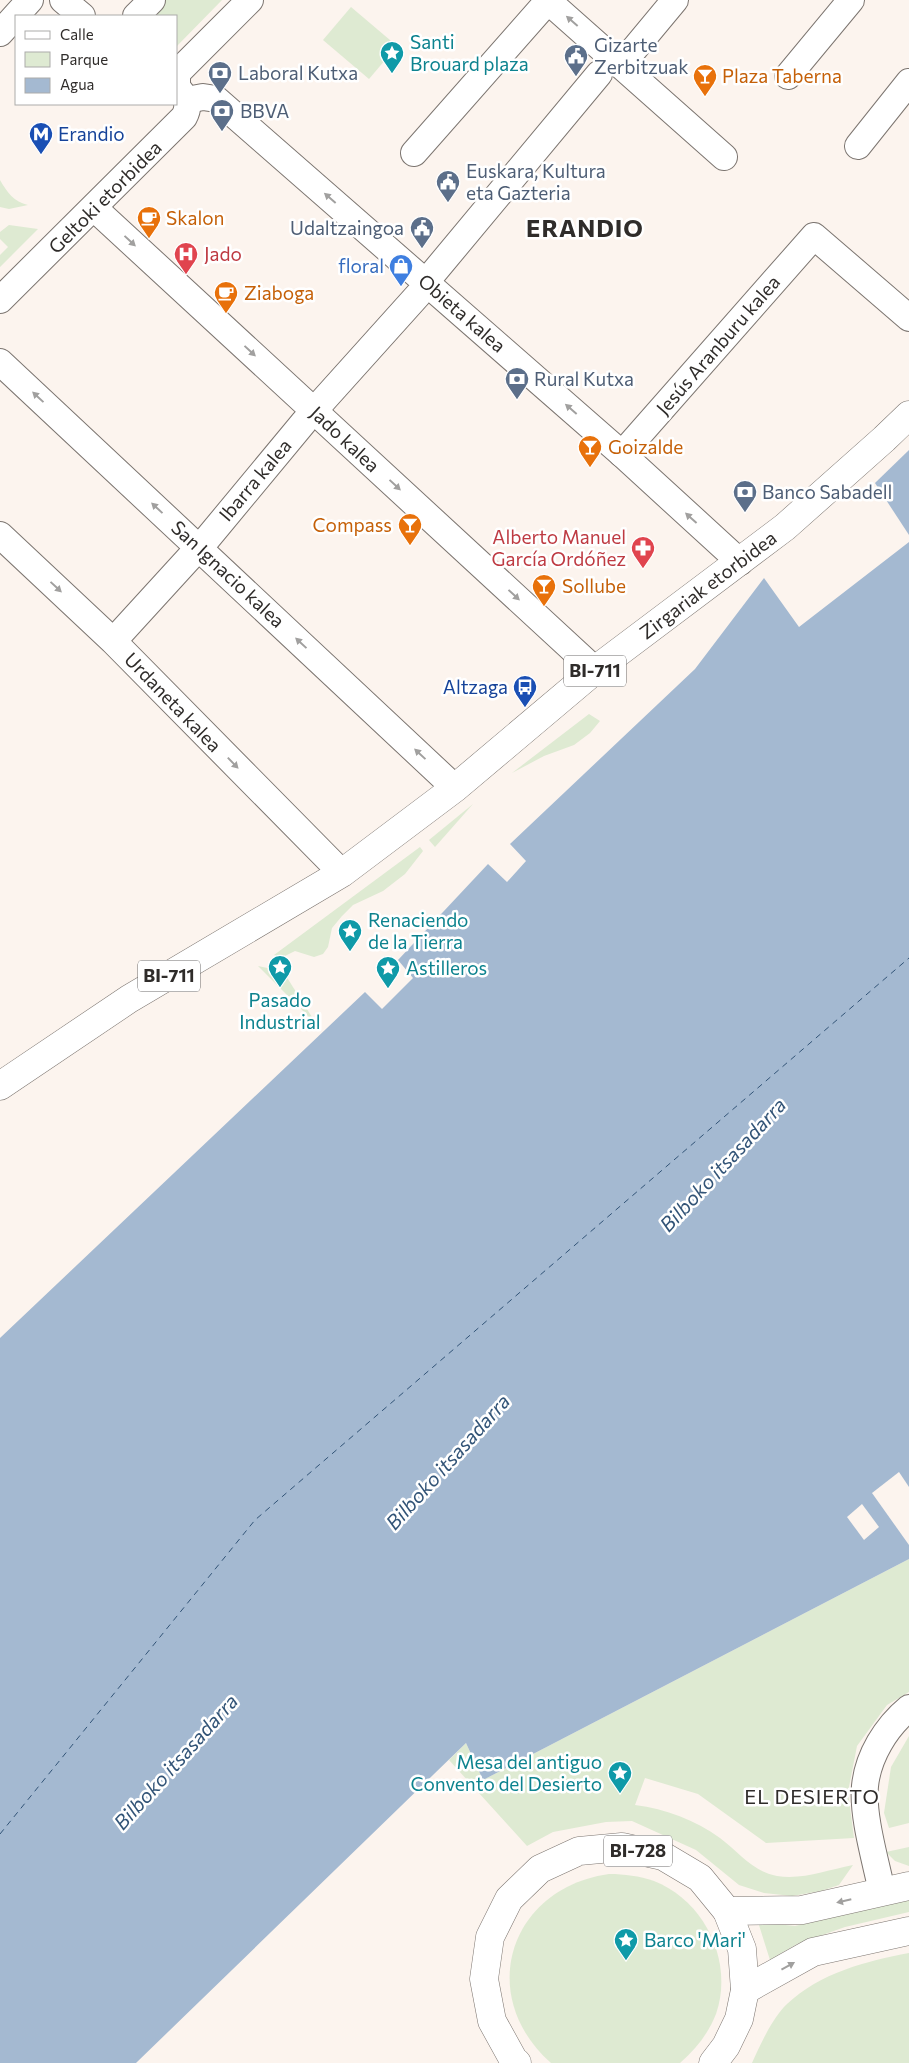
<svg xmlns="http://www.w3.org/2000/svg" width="909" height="2063" font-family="Commissioner,sans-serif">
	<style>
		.green { fill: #deead2 }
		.water { fill: #a4b9d1 }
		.pier { fill: #fcf4ee }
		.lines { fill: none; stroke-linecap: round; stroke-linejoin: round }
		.ferry { stroke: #325477; stroke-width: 1; stroke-dasharray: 6 5; stroke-linecap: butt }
		.street-casing { stroke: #7c7570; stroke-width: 28 }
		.primary-casing { stroke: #7c7570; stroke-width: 29 }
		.street { stroke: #fff; stroke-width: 26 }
		.primary { stroke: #fff; stroke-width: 28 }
		.oneway { fill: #a1a09f }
		.labels { text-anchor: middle; stroke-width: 5; stroke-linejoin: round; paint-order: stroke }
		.shield { fill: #fff; stroke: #6d6b6a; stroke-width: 1 }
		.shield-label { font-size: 18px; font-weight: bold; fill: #2f2c2a }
		.culture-label { font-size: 19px; fill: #0d838f; stroke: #fff; text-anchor: start }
		.service-label { font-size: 19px; fill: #4e5e75; stroke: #fff; text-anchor: start }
		.food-label { font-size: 19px; fill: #c56008; stroke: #fff; text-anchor: start }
		.transit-label { font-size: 19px; fill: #164399; stroke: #fff; text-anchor: start }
		.street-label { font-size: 19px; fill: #2f2c2a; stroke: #fff }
		.health-label { font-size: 19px; fill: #be3a42; stroke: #fff; text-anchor: start }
		.shop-label { font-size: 19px; fill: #366cbe; stroke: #fff; text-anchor: end }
		.water-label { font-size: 20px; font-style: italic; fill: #325477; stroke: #fff }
		.neighbourhood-label { font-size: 20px; letter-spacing: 1px; fill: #2f2c2a; stroke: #fff }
		.district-label { font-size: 24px; font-weight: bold; letter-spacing: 1px; fill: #2f2c2a; stroke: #fff }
	</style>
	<rect width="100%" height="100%" fill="#fcf4ee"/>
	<g class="green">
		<path d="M162 0H222L176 47V16H146Z"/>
		<path d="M351 7 397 46 369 79 323 40Z"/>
		<path d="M0 180C7 192 14 202 28 205L9 209 0 207Z"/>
		<path d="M9 225 38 229 0 267V255L8 247 0 239V232Z"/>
		<path d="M589 714 600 721 590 733 574 745 544 756 512 773Z"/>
		<path d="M473 804 435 847 429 840Z"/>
		<path d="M420 847 423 851 405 874 383 891 353 905 342 916 332 928 328 947 323 954 314 957 295 951 281 958 274 955Z"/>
		<path d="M258 966 277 970 286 976 317 1025Z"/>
		<path d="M909 1559V1692L887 1705 857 1746 848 1792 854 1838 766 1843 698 1794 645 1778 635 1805C666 1809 695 1820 720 1838 739 1852 753 1872 777 1876 803 1880 827 1870 853 1865L839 1885 821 1891 792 1896 764 1893 739 1885 696 1850 632 1821 606 1822 553 1832 527 1846 449 1760 466 1743 483 1780Z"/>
		<path d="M909 1736V1823L889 1828 884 1813 891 1767Z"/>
		<path d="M909 1847V1866L895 1861 886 1852Z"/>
		<path d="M609 1874C625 1874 639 1876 654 1881 705 1901 734 1962 716 2014 708 2034 696 2049 680 2063H551C475 1996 509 1888 609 1874Z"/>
		<path d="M909 1898V1912L845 1927 797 1944 770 1960 758 1922 795 1926Z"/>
		<path d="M909 1953V2063H752C760 2045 773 2017 787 2004 820 1973 866 1961 909 1953Z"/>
	</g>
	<g class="water">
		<path d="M909 450V535L875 483Z"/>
		<path d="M909 542V1559L483 1780 466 1743 136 2063H0V1338L365 992 382 1009 413 978 398 960 488 864 507 882 526 861 510 844 695 669 764 578 799 627Z"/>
	</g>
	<g class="pier">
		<path d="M899 1472 909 1487V1545L872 1493Z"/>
		<path d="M862 1504 879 1527 864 1540 847 1517Z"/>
	</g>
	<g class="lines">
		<path class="ferry" d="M0 1834 255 1520 909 958"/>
		<g class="street-casing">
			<g id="street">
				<path d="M63 0 82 16"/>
				<path d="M547 0 724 157"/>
				<path d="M136 16 152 0"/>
				<path d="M0 33 30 0"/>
				<path d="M621 65 675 0"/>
				<path d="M788 76 851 0"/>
				<path d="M187 100 203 97 216 99 622 454 740 562"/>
				<path d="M858 146 909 82"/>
				<path d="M414 153 548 1"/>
				<path d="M94 208 595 670"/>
				<path d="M430 277 599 74"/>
				<path d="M0 300 184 117C191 104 186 98 177 87V73L250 0"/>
				<path d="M0 362 455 788"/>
				<path d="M320 404 418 295"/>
				<path d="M622 454 814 236 909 318"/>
				<path d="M0 535 113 641 342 873"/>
				<path d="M207 539 304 422"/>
				<path d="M117 637 191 556"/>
				<path d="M882 1892C876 1862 862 1816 865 1786 868 1756 886 1727 909 1708"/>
			</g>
		</g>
		<g class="primary-casing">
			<g id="primary">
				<path d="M0 1086 129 999 342 873 455 788 595 670 785 527 884 439 909 415"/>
				<path d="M727 1911 802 1910 909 1886"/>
				<path d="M745 1990 813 1952 909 1931"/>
				<path d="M517 2063 513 2059 492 2021 484 1979 490 1937 509 1899 540 1869 579 1851 622 1847 663 1856 700 1878 727 1911 742 1949 745 1990 739 2019 726 2046 713 2063"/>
			</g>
		</g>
		<use href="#street" class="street"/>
		<use href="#primary" class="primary"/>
	</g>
	<defs><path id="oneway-solid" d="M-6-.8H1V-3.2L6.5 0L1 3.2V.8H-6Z" transform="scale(1.25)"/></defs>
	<g class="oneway">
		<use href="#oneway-solid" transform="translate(572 21) rotate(-139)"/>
		<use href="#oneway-solid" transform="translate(330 198) rotate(-139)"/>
		<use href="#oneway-solid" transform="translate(130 241) rotate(43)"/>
		<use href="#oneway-solid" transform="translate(250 351) rotate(43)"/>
		<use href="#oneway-solid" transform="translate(38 397) rotate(-137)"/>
		<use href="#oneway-solid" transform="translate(571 409) rotate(-139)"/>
		<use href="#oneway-solid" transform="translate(395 485) rotate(43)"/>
		<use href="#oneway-solid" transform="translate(157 508) rotate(-137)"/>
		<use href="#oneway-solid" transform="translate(691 518) rotate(-138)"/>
		<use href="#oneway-solid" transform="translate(56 587) rotate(43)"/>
		<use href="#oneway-solid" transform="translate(514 595) rotate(43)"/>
		<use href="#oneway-solid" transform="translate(301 643) rotate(-137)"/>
		<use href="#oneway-solid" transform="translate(420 754) rotate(-137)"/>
		<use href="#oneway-solid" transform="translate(233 763) rotate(46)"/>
		<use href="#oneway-solid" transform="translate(844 1901) rotate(167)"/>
		<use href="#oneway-solid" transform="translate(788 1966) rotate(-29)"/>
	</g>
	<defs>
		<g id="sight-pin" transform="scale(1.25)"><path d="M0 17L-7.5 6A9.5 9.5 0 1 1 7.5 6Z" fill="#0f9aa8" stroke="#fff"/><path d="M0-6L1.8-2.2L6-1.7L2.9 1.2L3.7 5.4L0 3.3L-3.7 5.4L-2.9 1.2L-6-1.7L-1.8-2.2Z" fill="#fff"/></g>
		<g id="civic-pin" transform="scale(1.25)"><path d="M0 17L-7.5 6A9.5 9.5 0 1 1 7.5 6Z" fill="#5c6f8a" stroke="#fff"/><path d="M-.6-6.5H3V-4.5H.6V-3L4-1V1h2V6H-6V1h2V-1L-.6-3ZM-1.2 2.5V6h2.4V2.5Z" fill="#fff"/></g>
		<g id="bank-pin" transform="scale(1.25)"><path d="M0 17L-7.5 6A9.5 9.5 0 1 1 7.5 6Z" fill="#5c6f8a" stroke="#fff"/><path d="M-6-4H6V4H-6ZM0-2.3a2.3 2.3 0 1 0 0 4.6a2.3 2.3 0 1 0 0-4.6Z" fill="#fff"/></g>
		<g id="bar-pin" transform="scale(1.25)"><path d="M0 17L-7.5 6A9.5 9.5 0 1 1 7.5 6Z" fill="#e8710a" stroke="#fff"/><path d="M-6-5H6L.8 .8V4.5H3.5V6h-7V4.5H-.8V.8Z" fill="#fff"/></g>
		<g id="metro-pin" transform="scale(1.25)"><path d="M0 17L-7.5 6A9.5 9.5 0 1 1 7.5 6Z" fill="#1a4fb4" stroke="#fff"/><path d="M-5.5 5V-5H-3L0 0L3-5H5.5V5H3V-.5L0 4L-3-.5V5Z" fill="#fff"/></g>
		<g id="cafe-pin" transform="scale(1.25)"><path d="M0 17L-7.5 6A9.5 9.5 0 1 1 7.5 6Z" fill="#e8710a" stroke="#fff"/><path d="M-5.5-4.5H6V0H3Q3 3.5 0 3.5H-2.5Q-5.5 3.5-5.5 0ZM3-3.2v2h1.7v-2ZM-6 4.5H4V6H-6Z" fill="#fff"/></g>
		<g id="hospital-pin" transform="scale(1.25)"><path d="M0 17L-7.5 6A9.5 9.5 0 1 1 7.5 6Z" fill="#e0444e" stroke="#fff"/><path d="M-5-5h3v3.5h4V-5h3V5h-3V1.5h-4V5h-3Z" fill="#fff"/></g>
		<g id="shop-pin" transform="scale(1.25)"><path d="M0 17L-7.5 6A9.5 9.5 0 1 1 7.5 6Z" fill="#3f7fe0" stroke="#fff"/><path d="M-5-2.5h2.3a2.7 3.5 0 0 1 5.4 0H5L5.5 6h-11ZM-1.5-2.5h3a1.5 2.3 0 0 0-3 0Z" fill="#fff"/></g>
		<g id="pharmacy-pin" transform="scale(1.25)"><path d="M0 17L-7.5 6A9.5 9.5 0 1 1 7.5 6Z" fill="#e0444e" stroke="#fff"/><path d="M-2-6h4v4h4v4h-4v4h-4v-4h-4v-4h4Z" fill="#fff"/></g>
		<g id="bus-pin" transform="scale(1.25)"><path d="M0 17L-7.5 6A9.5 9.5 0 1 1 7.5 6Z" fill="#1a4fb4" stroke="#fff"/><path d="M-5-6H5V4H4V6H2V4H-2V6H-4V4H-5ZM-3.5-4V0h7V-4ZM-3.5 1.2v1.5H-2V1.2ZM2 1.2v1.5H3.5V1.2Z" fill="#fff"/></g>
	</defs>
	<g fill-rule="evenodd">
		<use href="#sight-pin" x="392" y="53"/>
		<use href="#civic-pin" x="576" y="56"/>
		<use href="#bank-pin" x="220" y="73"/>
		<use href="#bar-pin" x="705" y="76"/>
		<use href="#bank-pin" x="222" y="111"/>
		<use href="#metro-pin" x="41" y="134"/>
		<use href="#civic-pin" x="448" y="182"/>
		<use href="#cafe-pin" x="149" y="218"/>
		<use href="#civic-pin" x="422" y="228"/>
		<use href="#hospital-pin" x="186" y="254"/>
		<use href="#shop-pin" x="401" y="266"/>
		<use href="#cafe-pin" x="226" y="293"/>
		<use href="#bank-pin" x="517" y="379"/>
		<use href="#bar-pin" x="590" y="447"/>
		<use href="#bank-pin" x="745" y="492"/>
		<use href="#bar-pin" x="410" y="525"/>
		<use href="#pharmacy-pin" x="643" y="548"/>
		<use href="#bar-pin" x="544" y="586"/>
		<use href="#bus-pin" x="525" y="687"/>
		<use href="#sight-pin" x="350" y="931"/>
		<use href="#sight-pin" x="280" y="967"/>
		<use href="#sight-pin" x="388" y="968"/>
		<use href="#sight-pin" x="620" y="1773"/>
		<use href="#sight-pin" x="626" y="1940"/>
	</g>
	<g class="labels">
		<g class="shield">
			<rect x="564" y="655.5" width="62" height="31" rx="4"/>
			<rect x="138" y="960.5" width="62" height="31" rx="4"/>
			<rect x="604" y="1835.5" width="68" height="31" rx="4"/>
		</g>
		<g class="shield-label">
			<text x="595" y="677">BI-711</text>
			<text x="169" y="982">BI-711</text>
			<text x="638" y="1857">BI-728</text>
		</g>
		<g class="culture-label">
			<text x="410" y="49">Santi<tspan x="410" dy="22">Brouard plaza</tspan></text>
			<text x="368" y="927">Renaciendo<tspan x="368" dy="22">de la Tierra</tspan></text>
			<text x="406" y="975">Astilleros</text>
			<text x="280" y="1007" text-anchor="middle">Pasado<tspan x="280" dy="22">Industrial</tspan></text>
			<text x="602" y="1769" text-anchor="end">Mesa del antiguo<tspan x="602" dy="22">Convento del Desierto</tspan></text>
			<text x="644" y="1947">Barco 'Mari'</text>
		</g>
		<g class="service-label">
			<text x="594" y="52">Gizarte<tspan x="594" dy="22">Zerbitzuak</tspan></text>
			<text x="238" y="80">Laboral Kutxa</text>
			<text x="240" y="118">BBVA</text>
			<text x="466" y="178">Euskara, Kultura<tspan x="466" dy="22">eta Gazteria</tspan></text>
			<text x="404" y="235" text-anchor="end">Udaltzaingoa</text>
			<text x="534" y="386">Rural Kutxa</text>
			<text x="762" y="499">Banco Sabadell</text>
		</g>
		<g class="food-label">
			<text x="722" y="83">Plaza Taberna</text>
			<text x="166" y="225">Skalon</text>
			<text x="244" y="300">Ziaboga</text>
			<text x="608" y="454">Goizalde</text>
			<text x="392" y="532" text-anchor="end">Compass</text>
			<text x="562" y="593">Sollube</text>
		</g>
		<g class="transit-label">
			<text x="58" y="141">Erandio</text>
			<text x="508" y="694" text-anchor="end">Altzaga</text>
		</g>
		<g class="street-label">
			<text transform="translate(105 197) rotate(-45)" y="7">Geltoki etorbidea</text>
			<text transform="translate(462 313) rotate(41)" y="7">Obieta kalea</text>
			<text transform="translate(718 345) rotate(-49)" y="7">Jesús Aranburu kalea</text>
			<text transform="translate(345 439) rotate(43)" y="7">Jado kalea</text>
			<text transform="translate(255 480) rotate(-50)" y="7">Ibarra kalea</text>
			<text transform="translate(228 574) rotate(43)" y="7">San Ignacio kalea</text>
			<text transform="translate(708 585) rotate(-37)" y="7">Zirgariak etorbidea</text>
			<text transform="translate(173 702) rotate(46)" y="7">Urdaneta kalea</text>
		</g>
		<g class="health-label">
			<text x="204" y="261">Jado</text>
			<text x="626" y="544" text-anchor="end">Alberto Manuel<tspan x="626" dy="22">García Ordóñez</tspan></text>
		</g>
		<g class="shop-label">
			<text x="384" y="273">floral</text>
		</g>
		<g class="water-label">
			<text transform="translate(723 1165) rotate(-47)" y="7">Bilboko itsasadarra</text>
			<text transform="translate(448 1462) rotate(-48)" y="7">Bilboko itsasadarra</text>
			<text transform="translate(176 1762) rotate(-48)" y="7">Bilboko itsasadarra</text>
		</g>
		<g class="neighbourhood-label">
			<text x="812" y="1804">EL DESIERTO</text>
		</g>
		<g class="district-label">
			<text x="585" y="237">ERANDIO</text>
		</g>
	</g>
	<rect x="15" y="15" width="162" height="90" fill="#ffffff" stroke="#acabaa"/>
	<rect x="25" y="31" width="25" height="8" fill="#ffffff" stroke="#acabaa"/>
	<text x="60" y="40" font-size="15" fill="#2f2c2a">Calle</text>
	<rect x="25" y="52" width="25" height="15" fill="#deead2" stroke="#acabaa"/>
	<text x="60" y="65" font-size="15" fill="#2f2c2a">Parque</text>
	<rect x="25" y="78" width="25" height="15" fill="#a4b9d1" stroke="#acabaa"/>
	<text x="60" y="90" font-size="15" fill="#2f2c2a">Agua</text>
</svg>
